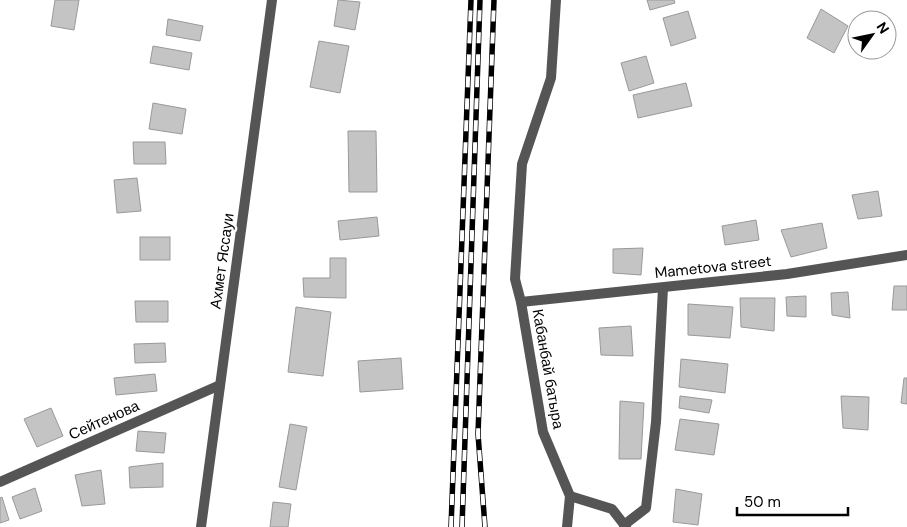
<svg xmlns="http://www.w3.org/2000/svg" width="907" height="527" font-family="'DM Sans',sans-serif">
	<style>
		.building { fill: #c4c4c4; stroke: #999 }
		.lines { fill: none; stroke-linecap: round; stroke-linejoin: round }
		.minor { stroke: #555; stroke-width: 10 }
		.rail-casing { stroke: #000; stroke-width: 5.5 }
		.rail { stroke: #fff; stroke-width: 4; stroke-dasharray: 11; stroke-linecap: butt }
		.labels { text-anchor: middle; stroke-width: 5; stroke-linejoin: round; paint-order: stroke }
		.street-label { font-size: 15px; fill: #000; stroke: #fff }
	</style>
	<rect width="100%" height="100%" fill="#fff"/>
	<g class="building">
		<path d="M55 0H79L74 30 51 26Z"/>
		<path d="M338 0 360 2 355 30 334 26Z"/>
		<path d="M647 0H674L675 3 650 10Z"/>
		<path d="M821 9 848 26 834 53 807 38Z"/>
		<path d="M688 11 696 38 671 46 663 18Z"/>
		<path d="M168 19 203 26 200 41 166 35Z"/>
		<path d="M319 41 349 46 340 93 310 87Z"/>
		<path d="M153 46 192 53 189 70 150 63Z"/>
		<path d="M646 56 654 83 629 91 621 63Z"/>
		<path d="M686 83 692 106 638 118 633 95Z"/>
		<path d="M153 103 186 109 182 134 149 129Z"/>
		<path d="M348 131H376L377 192H349Z"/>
		<path d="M133 142H165L166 164H134Z"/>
		<path d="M137 178 141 211 117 213 114 180Z"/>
		<path d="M878 191 882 216 858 219 852 195Z"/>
		<path d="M377 217 379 236 340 240 338 221Z"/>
		<path d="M756 220 759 240 725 245 722 226Z"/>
		<path d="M822 223 827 248 791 257 781 230Z"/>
		<rect x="140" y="237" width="30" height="23"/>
		<path d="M643 248 641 275 613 273V249Z"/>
		<path d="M330 258H346V298L304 297 303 278H330Z"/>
		<path d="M894 286H907V310H892Z"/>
		<path d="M848 292 850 318 832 315 831 293Z"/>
		<path d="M806 296V317L787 316 786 297Z"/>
		<path d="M740 298H775L774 331 741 327Z"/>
		<path d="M135 301H168V322H136Z"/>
		<path d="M688 304 733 307 730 338 688 335Z"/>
		<path d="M296 307 331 312 323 376 288 372Z"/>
		<path d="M631 326 633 356 601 355 599 328Z"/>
		<path d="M165 343 166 362 135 363 134 344Z"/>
		<path d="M401 358 403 389 360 392 358 361Z"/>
		<path d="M681 359 728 364 725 393 679 387Z"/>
		<path d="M155 374 157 391 116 395 114 378Z"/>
		<path d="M904 378H907V404L901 403Z"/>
		<path d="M680 396 712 400 709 413 679 408Z"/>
		<path d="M841 396 869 397 868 430 843 428Z"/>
		<path d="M620 401 644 403 641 459H619Z"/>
		<path d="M51 408 63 436 37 447 24 419Z"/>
		<path d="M680 419 719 424 714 455 675 450Z"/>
		<path d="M290 424 307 427 296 490 279 487Z"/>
		<path d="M138 431 166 433 164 453 136 451Z"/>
		<path d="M163 463V487L130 488 129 467Z"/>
		<path d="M101 470 105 504 82 506 75 475Z"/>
		<path d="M35 488 42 511 20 519 12 497Z"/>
		<path d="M676 489 702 494 698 525 673 522Z"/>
		<path d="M2 497 9 520 0 523V498Z"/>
		<path d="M273 502 291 504 288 527H270Z"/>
	</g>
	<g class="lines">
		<g class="minor">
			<path d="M556 0 551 78 522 164 515 279 521 302 543 432 570 496 567 527"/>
			<path d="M521 302 787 274 907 255"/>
			<path d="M0 482 220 385"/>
			<path d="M570 496 612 509 626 527"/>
			<path d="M624 525 646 508 656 422 663 288"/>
			<path d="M201 527 272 0"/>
		</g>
		<g class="rail-casing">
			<g id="rail">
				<path d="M451 527 471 0"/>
				<path d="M462 527 480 0"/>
				<path d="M485 527 478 434 494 0"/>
			</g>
		</g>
		<use href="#rail" class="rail"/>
	</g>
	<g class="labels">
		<g class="street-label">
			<text transform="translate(222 261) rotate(-82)" y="5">Ахмет Яссауи</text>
			<text transform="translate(713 267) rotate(-6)" y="5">Mametova street</text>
			<text transform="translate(548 369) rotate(80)" y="5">Кабанбай батыра</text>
			<text transform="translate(104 420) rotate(-24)" y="5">Сейтенова</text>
		</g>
	</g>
	<g transform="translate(872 35) rotate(57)"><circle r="24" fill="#ffffff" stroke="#999999"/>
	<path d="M0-4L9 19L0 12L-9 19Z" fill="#000000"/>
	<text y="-8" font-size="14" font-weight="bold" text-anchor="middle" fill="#000000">N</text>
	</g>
	<path d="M737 507v8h111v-8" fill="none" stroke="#000000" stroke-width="2.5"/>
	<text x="744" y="507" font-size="15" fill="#000000" stroke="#ffffff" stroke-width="4" paint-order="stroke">50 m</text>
</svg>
